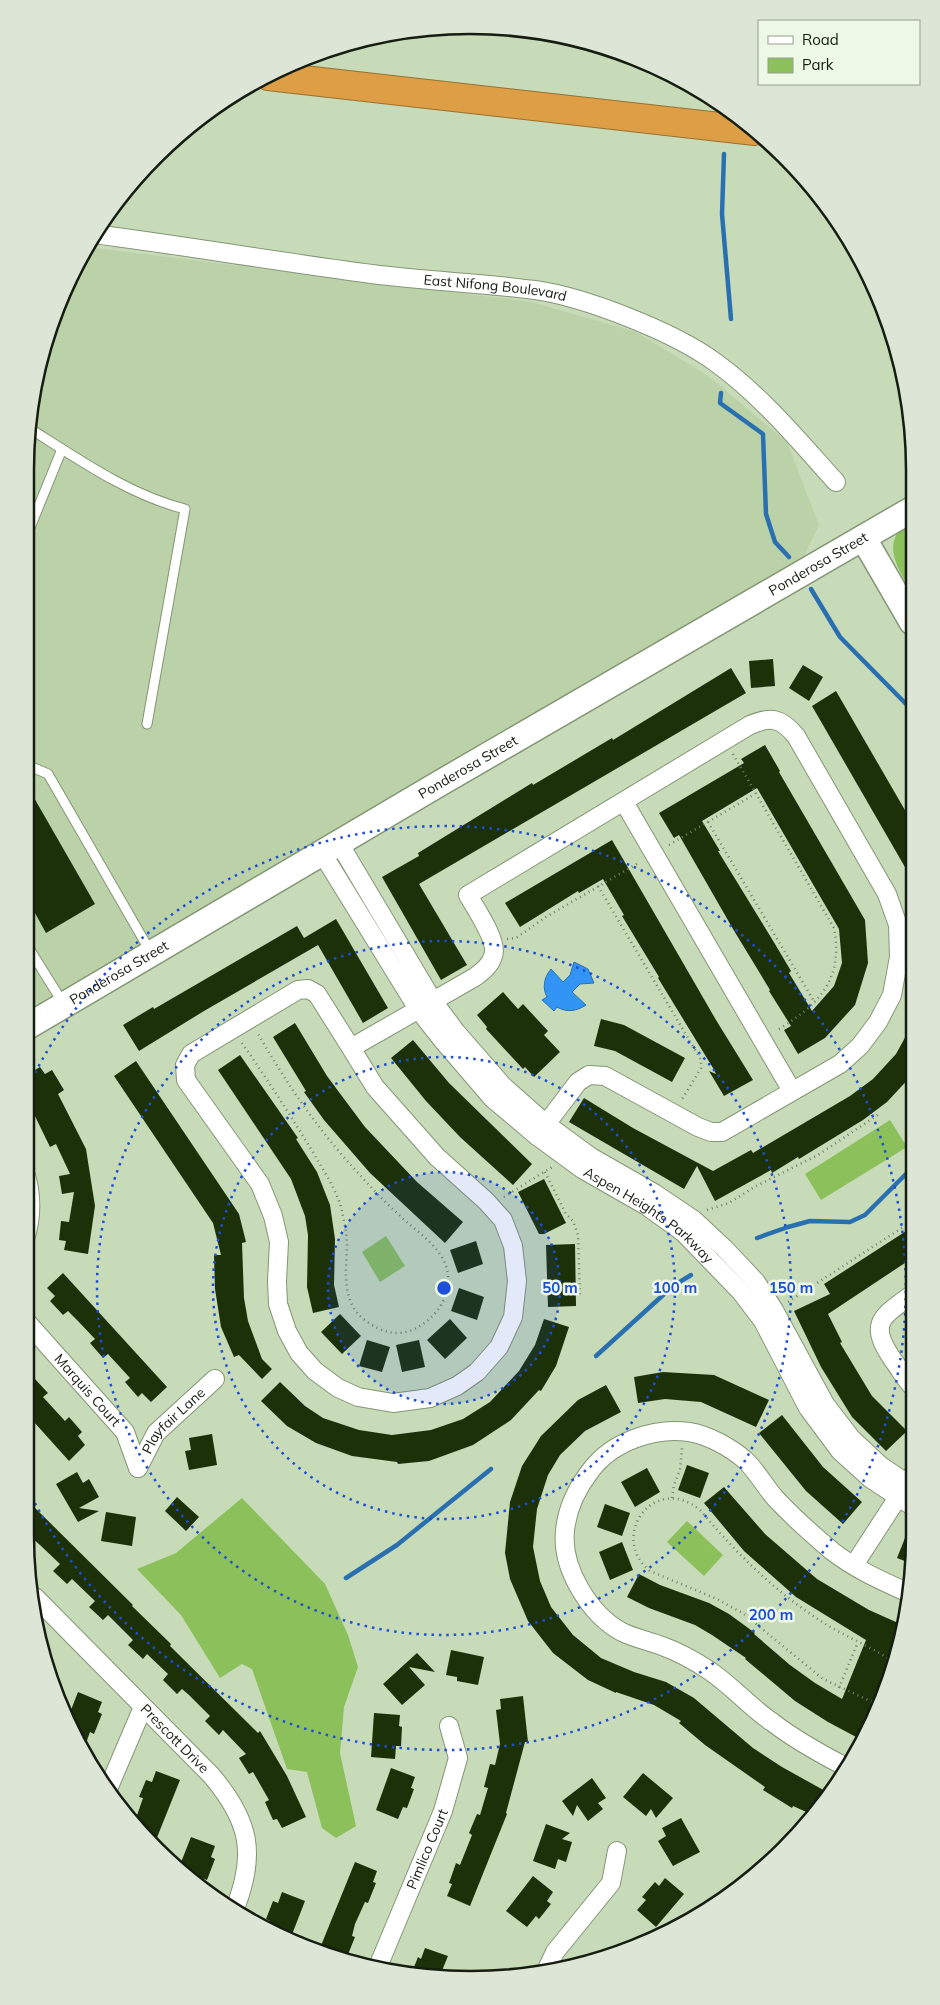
<svg xmlns="http://www.w3.org/2000/svg" width="940" height="2005" font-family="Mulish,sans-serif">
	<style>
		.built { fill: #bbd2a9 }
		.green { fill: #8bc05b }
		.water { fill: #3294f5; stroke: #2a70b1 }
		.lines { fill: none; stroke-linecap: round; stroke-linejoin: round }
		.stream { stroke: #2a70b1; stroke-width: 4.5 }
		.building { fill: #1d3109; fill-rule: evenodd }
		.lane-casing { stroke: #839675; stroke-width: 11 }
		.street-casing { stroke: #839675; stroke-width: 20 }
		.secondary-casing { stroke: #839675; stroke-width: 28 }
		.highway-casing { stroke: #987133; stroke-width: 30 }
		.path { stroke: #717f68; stroke-width: 2.5; stroke-dasharray: 1 4; stroke-linecap: butt }
		.lane { stroke: #fff; stroke-width: 9 }
		.street { stroke: #fff; stroke-width: 18 }
		.secondary { stroke: #fff; stroke-width: 25 }
		.highway { stroke: #de9e45; stroke-width: 28 }
		.ring { fill: none; stroke: #1d4ed8; stroke-width: 2.5; stroke-dasharray: 2.5 5 }
		.labels { text-anchor: middle; stroke-width: 5; stroke-linejoin: round; paint-order: stroke }
		.street-label { font-size: 14px; fill: #161d11; stroke: #eef8e7 }
		.rim { fill: none; stroke: #161d11; stroke-width: 2.5 }
		.centre { fill: #1d4ed8; stroke: #eef8e7; stroke-width: 2.5 }
		.ring-label { font-size: 15px; text-anchor: middle; font-weight: bold; fill: #1d4ed8; stroke: #eef8e7; stroke-width: 5; stroke-linejoin: round; paint-order: stroke }
	</style>
	<rect width="100%" height="100%" fill="#c7dbb9"/>
	<path class="built" d="M87 247 532 302 636 332 707 375 787 442 819 525 791 583 25 1031V470L34 383 59 299Z"/>
	<g class="green">
		<path d="M912 520V593C898 568 878 540 912 520Z"/>
		<path d="M890 1120 907 1147 821 1200 805 1174Z"/>
		<path d="M386 1236 405 1266 380 1282 362 1252Z"/>
		<path d="M242 1498 325 1584 348 1635 358 1667 344 1707 340 1753 356 1826 336 1838 322 1828 307 1772 287 1769 252 1669 242 1664 220 1678 181 1615 137 1569 176 1553Z"/>
		<path d="M687 1521 723 1555 704 1576 667 1542Z"/>
	</g>
	<path class="water" d="M574 962 588 969 594 983 580 984 572 992 586 1005C577 1011 567 1013 557 1007L554 1011 542 1000 547 997C542 988 544 977 551 969L563 982 570 975Z"/>
	<g class="lines">
		<g class="stream">
			<path d="M724 154 722 214 731 319"/>
			<path d="M721 393 720 403 763 434 766 514 775 542 789 557"/>
			<path d="M811 589 840 637 912 710"/>
			<path d="M757 1238 788 1227 810 1221 850 1222 865 1215 914 1166"/>
			<path d="M596 1356 673 1286 691 1275"/>
			<path d="M346 1578 397 1545 491 1469"/>
		</g>
	</g>
	<g class="building">
		<path d="M773 659 775 686 751 688 749 661Z"/>
		<path d="M803 665 823 677 809 701 789 688Z"/>
		<path d="M731 668 746 693 419 884 467 965 441 980 382 877 419 856 418 853 532 783 533 785 612 738 613 740Z"/>
		<path d="M836 691 913 824V881L812 706Z"/>
		<path d="M765 745 780 771 779 772 865 920 868 963 855 1005 825 1038 798 1054 784 1030 791 1026 769 991 770 990 733 929 679 835 674 838 659 813 744 763 741 759ZM757 788 839 929 842 963 834 986 812 1011 789 973 791 971 775 944 718 851H720L702 821Z"/>
		<path d="M33 796 95 904 46 933 25 895V800Z"/>
		<path d="M612 840 716 1020 753 1080 724 1096 709 1071 716 1074 713 1068 658 978 659 977 622 916 624 915 603 879 579 893 578 891 520 927 505 903Z"/>
		<path d="M336 919 388 1008 363 1023 318 945 204 1011 139 1051 123 1025 153 1007 154 1009 297 926 304 938Z"/>
		<path d="M503 992 518 1009 523 1004 548 1031 544 1035 560 1052 534 1077 525 1067 523 1069 486 1029 487 1027 477 1015Z"/>
		<path d="M601 1019 624 1025 685 1058 672 1082 615 1051 594 1046Z"/>
		<path d="M295 1023 327 1076 365 1127 417 1182 463 1222 445 1243 370 1173 324 1120 304 1092 306 1091 273 1037Z"/>
		<path d="M913 1023V1074L887 1102 863 1120 799 1159 798 1157 772 1173 771 1170 715 1201 697 1166 684 1189 569 1122 584 1098 633 1128 713 1171 751 1150 753 1153 850 1096 873 1079 896 1054Z"/>
		<path d="M413 1040 449 1083 532 1164 513 1185 460 1137 426 1101 391 1058Z"/>
		<path d="M240 1055 298 1138 296 1139 317 1172 330 1205 335 1239 334 1285 339 1307 313 1313 307 1287 308 1235 305 1216 291 1179 218 1070Z"/>
		<path d="M136 1061 239 1214 246 1242 242 1243 244 1298 248 1321 262 1359 272 1369 262 1379 239 1355 234 1357 221 1327 215 1289 214 1255H221L213 1223 114 1076Z"/>
		<path d="M40 1067 45 1074 52 1070 64 1090 58 1094 86 1149 95 1206 88 1254 64 1250 66 1241 59 1240 61 1221 69 1222 74 1192 62 1194 59 1176 70 1174 56 1144 50 1147 32 1110H31L25 1101V1076Z"/>
		<path d="M544 1179 566 1223 544 1234H539L518 1192Z"/>
		<path d="M914 1226V1257L828 1314 842 1342 840 1343 872 1396 907 1431 886 1451 852 1417 821 1367 794 1311 830 1294 824 1284Z"/>
		<path d="M476 1241 483 1264 458 1273 450 1250Z"/>
		<path d="M575 1244 576 1306 548 1307 546 1245Z"/>
		<path d="M63 1273 167 1387 151 1402 142 1393 138 1397 125 1382 130 1378 108 1354 103 1358 90 1343 95 1339 77 1320 68 1311 63 1315 50 1301 55 1296 47 1288Z"/>
		<path d="M459 1288 484 1297 477 1320 451 1311Z"/>
		<path d="M340 1314 361 1336 342 1354 321 1332Z"/>
		<path d="M450 1319 467 1338 445 1359 427 1340Z"/>
		<path d="M544 1319 569 1327 556 1366 541 1391 539 1390 511 1420 473 1445 429 1461 398 1464 397 1462 352 1456 316 1443 287 1426 261 1401 280 1382 305 1406 323 1418 359 1430 392 1435 431 1430 463 1419 490 1402 519 1371 535 1345Z"/>
		<path d="M367 1340 390 1347 382 1372 359 1366Z"/>
		<path d="M419 1340 425 1367 402 1372 396 1345Z"/>
		<path d="M663 1372 714 1375 769 1400 756 1427 701 1402 665 1399 638 1403 634 1377Z"/>
		<path d="M34 1378 48 1393 43 1397 65 1421 69 1417 82 1432 78 1436 85 1445 69 1461 25 1412V1386Z"/>
		<path d="M606 1385 621 1412 585 1431 560 1455 548 1475 537 1509 533 1547 540 1581 551 1607 573 1635 601 1658 634 1672 666 1682 694 1698 753 1748 782 1767 827 1792 813 1815 793 1806 792 1808 763 1790 765 1787 705 1745 679 1723 681 1721 654 1705 616 1692V1693L588 1680 553 1653 528 1621 510 1579 505 1553 510 1502 522 1466 541 1436 578 1400Z"/>
		<path d="M782 1415 823 1467 862 1502 843 1524 806 1491 759 1433Z"/>
		<path d="M212 1434 217 1465 189 1470 185 1451 191 1450 189 1438Z"/>
		<path d="M687 1465 709 1473 700 1498 678 1490Z"/>
		<path d="M647 1468 660 1492 635 1507 621 1482Z"/>
		<path d="M77 1472 83 1483 89 1479 99 1497 79 1508 99 1511 78 1522 56 1484Z"/>
		<path d="M724 1487 765 1534 817 1579 869 1610 905 1626 894 1653 892 1652 869 1711 872 1713 858 1738 828 1722 795 1701 745 1659 746 1658 712 1635 695 1625 649 1608 627 1597 639 1574 660 1585 709 1603 729 1614 755 1633 754 1634 790 1665 815 1683 842 1699 866 1640 796 1597 744 1551 704 1503Z"/>
		<path d="M177 1497 199 1517 186 1531 165 1511Z"/>
		<path d="M25 1498 133 1605 132 1606 171 1644 170 1646 258 1733 260 1731 287 1776 306 1817 282 1828 277 1819 273 1820 265 1802 269 1800 253 1772 249 1774 239 1758 246 1754 223 1730 219 1735 205 1721 210 1716 189 1695 182 1689 177 1694 163 1680 168 1674 147 1654 143 1659 128 1645 133 1640 108 1615 103 1620 89 1607 95 1601 72 1579 67 1584 53 1571 60 1564 40 1545 32 1538 26 1543Z"/>
		<path d="M605 1504 630 1513 622 1536 597 1527Z"/>
		<path d="M106 1512 136 1517 132 1546 101 1541Z"/>
		<path d="M913 1518 915 1519V1535L912 1564 897 1558Z"/>
		<path d="M622 1542 633 1570 610 1580 599 1552Z"/>
		<path d="M451 1650 484 1657 478 1685 457 1681V1677L446 1675Z"/>
		<path d="M417 1653 435 1672 409 1667 425 1685 402 1705 383 1684Z"/>
		<path d="M78 1692 102 1702 98 1712 102 1714 94 1734 90 1732 85 1746 69 1715Z"/>
		<path d="M523 1696 528 1742H525L506 1813 507 1814 470 1906 447 1896 452 1884 449 1883 456 1863 460 1865 472 1835 469 1833 477 1814 480 1815 488 1788 484 1787 490 1764 495 1765 500 1744 496 1710 501 1709 500 1699Z"/>
		<path d="M374 1713 400 1715 399 1726 402 1727 401 1746H396L395 1759 371 1757Z"/>
		<path d="M391 1768 415 1777 411 1788 414 1789 407 1808 403 1807 398 1819 376 1810Z"/>
		<path d="M156 1771 180 1780 154 1845 134 1824 143 1798 139 1797 146 1780 152 1782Z"/>
		<path d="M643 1773 673 1798 656 1818 651 1809 646 1816 623 1797Z"/>
		<path d="M592 1778 606 1798 598 1803 603 1809 588 1821 577 1805 573 1816 562 1801Z"/>
		<path d="M681 1818 700 1852 673 1866 658 1841 666 1836 662 1828Z"/>
		<path d="M546 1824 570 1833 562 1839 572 1842 566 1862 558 1859 555 1869 533 1861Z"/>
		<path d="M191 1837 215 1846 211 1857 215 1859 207 1880 202 1878 199 1886 178 1870Z"/>
		<path d="M355 1862 377 1871 373 1882 376 1883 368 1903 365 1902 355 1924 352 1936 355 1937 347 1957 343 1956 320 1948Z"/>
		<path d="M533 1876 553 1892 547 1901 551 1904 539 1919 536 1916 527 1927 506 1911Z"/>
		<path d="M665 1878 684 1894 656 1927 637 1910 646 1900 642 1897 655 1882 659 1886Z"/>
		<path d="M282 1892 305 1901 291 1937 267 1928 270 1921 266 1919 273 1901 278 1903Z"/>
		<path d="M425 1948 448 1956 441 1973 412 1972 418 1957 421 1959Z"/>
	</g>
	<g class="lines">
		<g class="lane-casing">
			<g id="lane">
				<path d="M29 428C78 459 129 495 185 509L147 724"/>
				<path d="M25 540 62 449"/>
				<path d="M25 764 48 774 150 951"/>
				<path d="M25 942 63 1003"/>
			</g>
		</g>
		<g class="street-casing">
			<g id="street">
				<path id="s1" d="M94 234C187 246 279 262 372 274 426 281 481 283 535 290 585 297 674 332 715 362 762 396 798 440 836 482"/>
				<path d="M624 802 792 1091"/>
				<path d="M339 843 433 1001 456 1032 503 1086 546 1124 591 1157 654 1193 694 1220 725 1249 756 1282 774 1310 825 1404 851 1438 881 1466 915 1489"/>
				<path id="s2" d="M322 853 418 1009 444 1042 492 1098 537 1136 582 1169 645 1205 684 1233 741 1292 763 1321 808 1408 840 1451 871 1479 915 1508"/>
				<path d="M351 1048 375 1087 437 1157 486 1201 503 1220 513 1246 517 1281 513 1317 499 1347 477 1372 457 1386 430 1398 393 1403 358 1397 338 1388 315 1371 299 1353 287 1331 278 1304 277 1281 279 1242 273 1216 260 1184 186 1080 185 1065 191 1054 298 990 308 989 317 994 351 1048 475 977C483 971 490 966 493 956 499 942 475 908 468 895L750 725C771 716 781 718 796 736L887 894 898 925 899 957 892 995 878 1022 860 1046 840 1064 722 1132H711L698 1127 605 1076 589 1075 578 1082 537 1136"/>
				<path d="M25 1239C32 1217 32 1194 25 1172"/>
				<path d="M914 1293C882 1317 867 1322 893 1360 900 1369 906 1381 914 1388"/>
				<path id="s3" d="M25 1320 125 1432 138 1468"/>
				<path id="s4" d="M138 1468 156 1433 215 1379"/>
				<path d="M854 1565 915 1471"/>
				<path id="s5" d="M35 1597 211 1775C250 1821 257 1854 234 1911"/>
				<path d="M844 1766C819 1753 794 1739 772 1722 750 1707 732 1686 710 1671 695 1661 679 1652 662 1646 649 1641 634 1638 622 1632 590 1615 561 1568 565 1531 567 1508 577 1488 591 1470 612 1442 654 1427 689 1432 708 1435 730 1447 745 1460 757 1471 765 1487 776 1499 793 1517 813 1535 832 1551 855 1569 882 1581 909 1593"/>
				<path d="M108 1789 143 1707"/>
				<path id="s6" d="M377 1969 443 1811 458 1758 449 1726"/>
				<path d="M546 1971 555 1952 611 1883 617 1851"/>
			</g>
		</g>
		<g class="secondary-casing">
			<g id="secondary">
				<path d="M864 539 912 622"/>
				<path id="s7" d="M25 1028 442 782 911 510"/>
			</g>
		</g>
		<g class="highway-casing">
			<path id="highway" d="M268 76 755 131"/>
		</g>
		<g class="path">
			<path d="M733 754 834 928C844 981 818 1005 776 1031"/>
			<path d="M708 822 815 1003"/>
			<path d="M669 845 755 794"/>
			<path d="M598 886 701 1060V1068L681 1101"/>
			<path d="M507 939 516 938 546 917 640 862"/>
			<path d="M242 1043C267 1079 291 1116 314 1154 324 1172 337 1190 342 1211 344 1222 347 1233 347 1245 346 1272 341 1303 366 1321 380 1331 395 1337 412 1330 436 1320 455 1293 446 1266 438 1243 411 1228 395 1211 378 1196 363 1178 348 1162 312 1121 284 1079 257 1032"/>
			<path d="M545 1172 566 1214 573 1221 578 1235 580 1296"/>
			<path d="M504 1197 552 1167"/>
			<path d="M707 1210 729 1203 756 1186 818 1155 879 1114"/>
			<path d="M788 1302 914 1220"/>
			<path d="M672 1498 674 1485 680 1470 682 1448"/>
			<path d="M839 1688 858 1642"/>
			<path d="M881 1706 823 1679 744 1614 717 1599 650 1571C608 1537 654 1472 700 1510 739 1556 776 1593 827 1625 849 1638 873 1648 894 1662"/>
		</g>
		<use href="#lane" class="lane"/>
		<use href="#street" class="street"/>
		<use href="#secondary" class="secondary"/>
		<use href="#highway" class="highway"/>
	</g>
	<circle cx="444" cy="1288" r="116" fill="#1d4ed8" fill-opacity=".12"/>
	<g class="ring">
		<circle cx="444" cy="1288" r="116"/>
		<circle cx="444" cy="1288" r="231"/>
		<circle cx="444" cy="1288" r="347"/>
		<path d="M25 1093A462 462 0 1 1 25 1483"/>
	</g>
	<g class="labels">
		<g class="street-label">
			<text dy="5" stroke="none"><textPath href="#s1" startOffset="405">East Nifong Boulevard</textPath></text>
			<text dy="5" stroke="none"><textPath href="#s7" startOffset="919">Ponderosa Street</textPath></text>
			<text dy="5" stroke="none"><textPath href="#s7" startOffset="514">Ponderosa Street</textPath></text>
			<text dy="5" stroke="none"><textPath href="#s7" startOffset="109">Ponderosa Street</textPath></text>
			<text dy="5" stroke="none"><textPath href="#s2" startOffset="495">Aspen Heights Parkway</textPath></text>
			<text dy="5" stroke="none"><textPath href="#s3" startOffset="94">Marquis Court</textPath></text>
			<text dy="5" stroke="none"><textPath href="#s4" startOffset="60">Playfair Lane</textPath></text>
			<text dy="5" stroke="none"><textPath href="#s5" startOffset="199">Prescott Drive</textPath></text>
			<text dy="5" stroke="none"><textPath href="#s6" startOffset="130">Pimlico Court</textPath></text>
		</g>
	</g>
	<path d="M0 0H940V2005H0ZM470 34H470A436 436 0 0 1 906 470V1535A436 436 0 0 1 470 1971H470A436 436 0 0 1 34 1535V470A436 436 0 0 1 470 34Z" fill="#dde6d6" fill-rule="evenodd"/>
	<path class="rim" d="M470 34H470A436 436 0 0 1 906 470V1535A436 436 0 0 1 470 1971H470A436 436 0 0 1 34 1535V470A436 436 0 0 1 470 34Z"/>
	<circle cx="444" cy="1288" r="8" class="centre"/>
	<g class="ring-label">
		<text x="560" y="1293">50 m</text>
		<text x="675" y="1293">100 m</text>
		<text x="791" y="1293">150 m</text>
		<text x="771" y="1620">200 m</text>
	</g>
	<rect x="758" y="20" width="162" height="65" fill="#eef8e7" stroke="#98a091"/>
	<rect x="768" y="36" width="25" height="8" fill="#ffffff" stroke="#98a091"/>
	<text x="802" y="45" font-size="15" fill="#161d11">Road</text>
	<rect x="768" y="58" width="25" height="15" fill="#8bc05b" stroke="#98a091"/>
	<text x="802" y="70" font-size="15" fill="#161d11">Park</text>
</svg>
